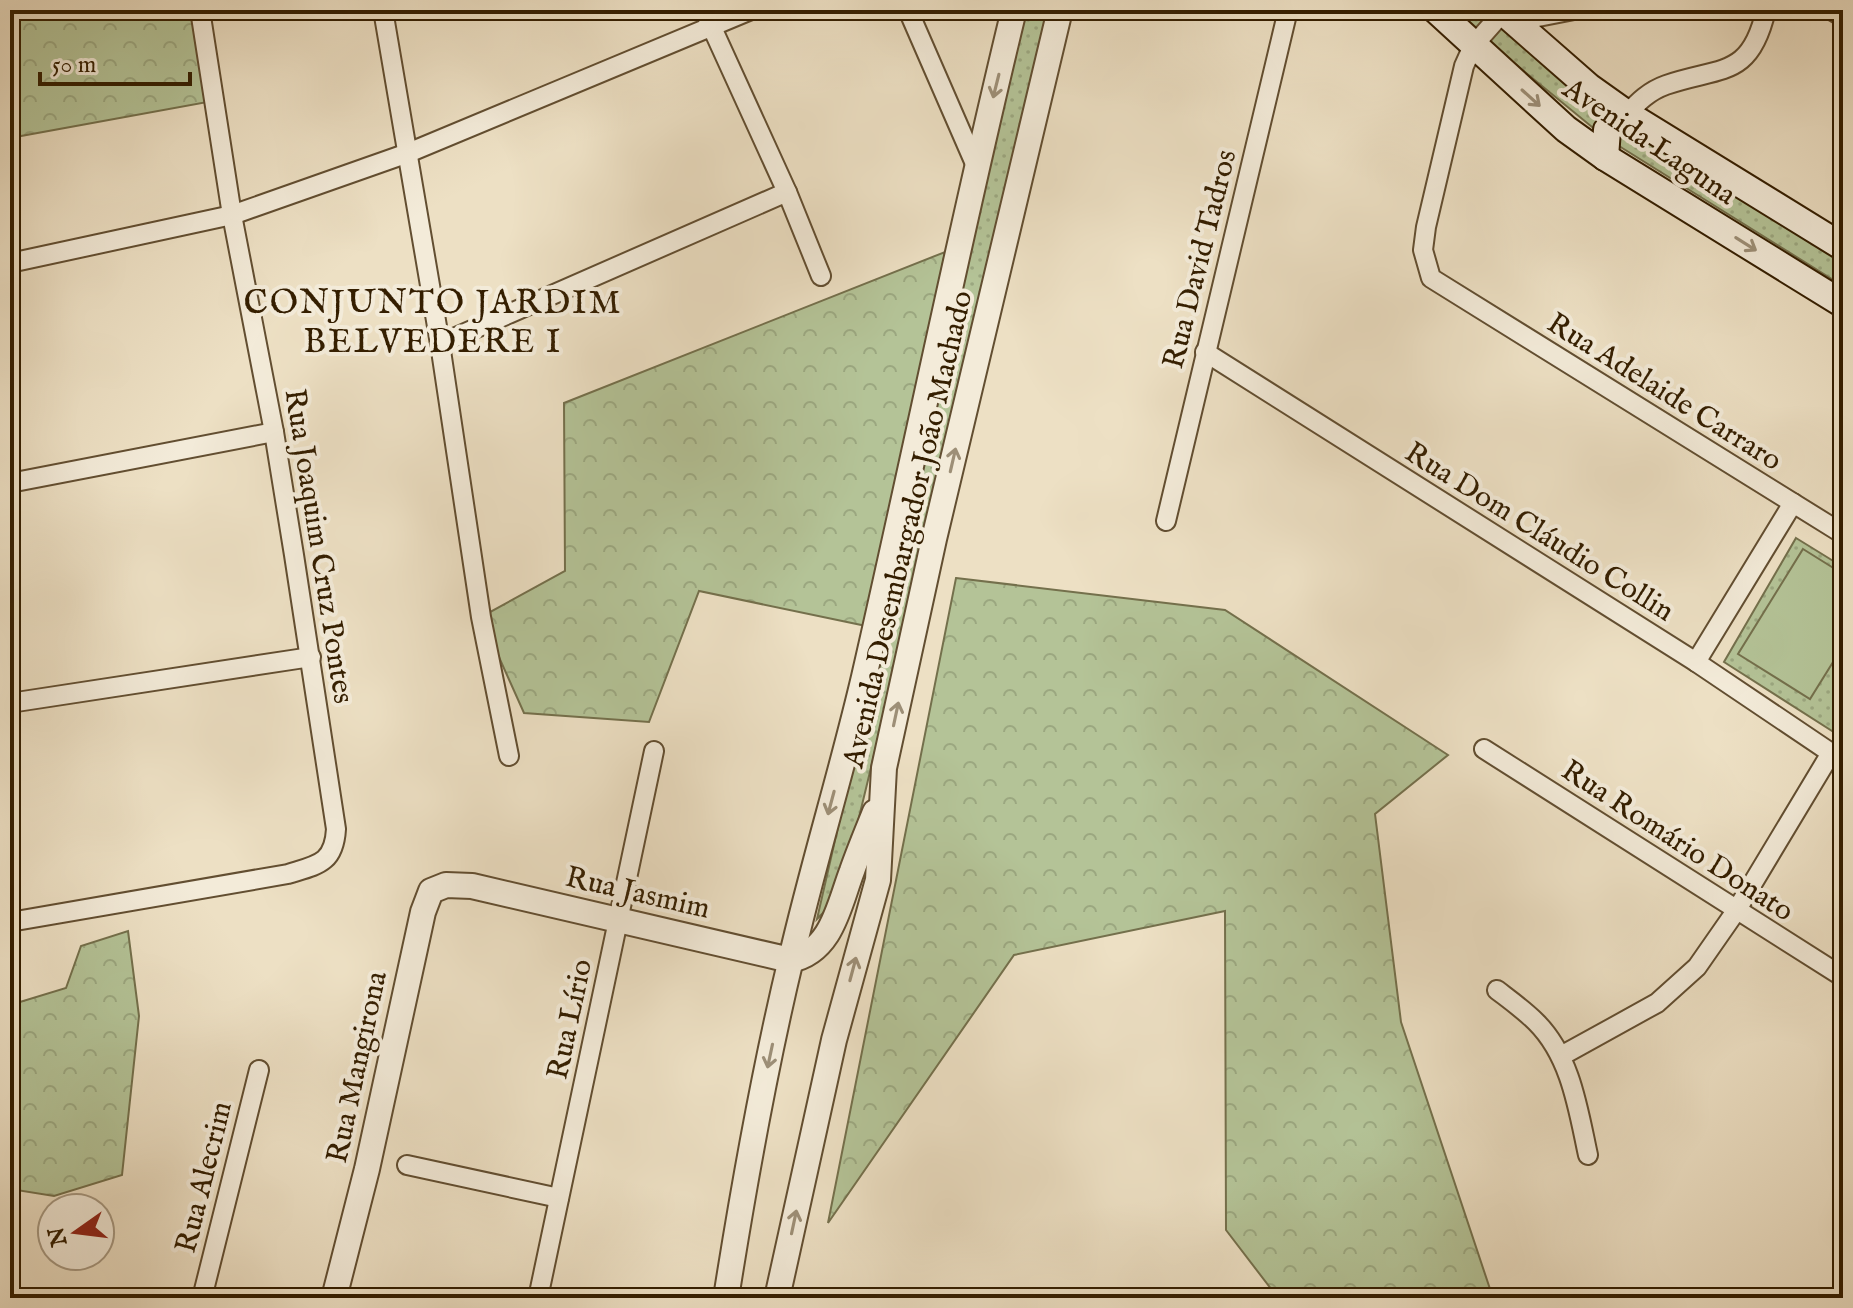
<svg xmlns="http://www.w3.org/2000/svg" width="1853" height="1308" font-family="'IM FELL English',serif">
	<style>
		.forest { fill: url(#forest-crowns); stroke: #74704c; stroke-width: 2 }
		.park { fill: url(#park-dots); stroke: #74704c; stroke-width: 2 }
		.pitch { fill: #b4c397; stroke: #74704c; stroke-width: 2 }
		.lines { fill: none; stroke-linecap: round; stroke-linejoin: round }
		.minor-casing { stroke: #624e31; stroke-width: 22 }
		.tertiary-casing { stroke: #624e31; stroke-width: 28 }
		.secondary-casing { stroke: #341e00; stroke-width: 30 }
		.minor { stroke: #f3ebd9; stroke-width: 18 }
		.tertiary { stroke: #f3ebd9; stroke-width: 24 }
		.secondary { stroke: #f3ebd9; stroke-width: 26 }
		.oneway { stroke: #9d8f77 }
		.labels { text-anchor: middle; stroke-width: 8; stroke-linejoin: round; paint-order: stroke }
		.street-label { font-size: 30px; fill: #341e00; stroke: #f3ebd9 }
		.quarter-label { font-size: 34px; letter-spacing: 2px; fill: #341e00; stroke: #f3ebd9 }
	</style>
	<defs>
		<pattern id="forest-crowns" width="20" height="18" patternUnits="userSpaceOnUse" patternTransform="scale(2)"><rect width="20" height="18" fill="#b4c397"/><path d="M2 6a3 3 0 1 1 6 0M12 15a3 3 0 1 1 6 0" fill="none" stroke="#9ba780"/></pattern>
		<pattern id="park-dots" width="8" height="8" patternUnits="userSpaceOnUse" patternTransform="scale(2)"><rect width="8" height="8" fill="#b4c397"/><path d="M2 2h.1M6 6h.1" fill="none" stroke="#9ba780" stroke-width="1.8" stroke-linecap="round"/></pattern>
	</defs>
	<rect width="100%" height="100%" fill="#ede0c4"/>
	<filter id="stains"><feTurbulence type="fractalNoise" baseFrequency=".0025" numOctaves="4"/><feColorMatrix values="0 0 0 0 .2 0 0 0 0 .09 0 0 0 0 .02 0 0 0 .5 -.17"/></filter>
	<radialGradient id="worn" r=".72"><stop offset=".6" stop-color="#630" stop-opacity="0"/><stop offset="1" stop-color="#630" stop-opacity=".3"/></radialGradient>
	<g class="forest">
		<path d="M10 10H201L213 101 10 138Z"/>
		<path d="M945 252 871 627 699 591 649 722 524 713 481 617 565 571 564 403Z"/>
		<path d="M956 578 1225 610 1448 755 1375 814 1401 1022 1493 1298H1278L1226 1230 1225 911 1014 955 828 1223Z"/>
		<path d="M128 931 139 1016 122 1175 54 1196 10 1189V1005L66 988 81 946Z"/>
	</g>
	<g class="park">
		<path d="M1025 10H1054L840 896 817 919Z"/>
		<path d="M1456 10H1483L1510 35 1843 258V286L1603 136 1503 54Z"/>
		<path d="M1796 538 1843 567V738L1724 662Z"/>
	</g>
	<path class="pitch" d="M1803 549 1843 574V646L1810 699 1738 654Z"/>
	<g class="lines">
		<g class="minor-casing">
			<g id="minor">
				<path d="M383 10 440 344 481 617 509 756"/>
				<path d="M704 10 787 192 821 276"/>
				<path d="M908 10 976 166"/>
				<path d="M1831 10 1843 17"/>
				<path d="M1503 12 1473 46 1464 66 1426 227 1423 250 1431 278 1843 534"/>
				<path d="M1506 12 1533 18 1574 10"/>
				<path d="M1627 114C1638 102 1649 91 1666 85 1721 66 1750 79 1766 10"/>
				<path d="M10 263 232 215 408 153 751 10"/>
				<path d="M440 344 787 192"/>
				<path d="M1205 352 1696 662 1843 761"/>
				<path d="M10 483 274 432"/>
				<path d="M1166 521 1288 10"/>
				<path d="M1696 662 1793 503"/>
				<path d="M10 703 311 657"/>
				<path d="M1484 749 1843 977"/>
				<path d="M10 922 288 874C317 865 334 864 336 829L294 555 274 432 232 215 200 10"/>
				<path d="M1497 990C1510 1000 1524 1010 1536 1022 1571 1057 1578 1109 1588 1155"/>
				<path d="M1561 1056 1657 1003 1697 967 1736 911 1831 753"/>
				<path d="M407 1165 559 1198"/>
				<path d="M202 1298 259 1070"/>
				<path d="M538 1298 654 751"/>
			</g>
		</g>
		<g class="tertiary-casing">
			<g id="tertiary">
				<path d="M334 1298 367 1169 423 912 431 891 446 885 472 886 790 960C832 952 839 905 852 871 859 851 867 832 875 812"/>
				<path d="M726 1298C744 1184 764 1071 791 959 813 864 842 771 864 677 915 455 960 231 1014 10"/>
				<path d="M777 1298 834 1040 878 880 884 768 934 539 1060 10"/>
			</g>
		</g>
		<g class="secondary-casing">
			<g id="secondary">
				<path d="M1436 10 1566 129 1605 157 1843 304"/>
				<path d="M1501 10 1589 87 1627 114 1843 247"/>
				<path d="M1605 157 1607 130 1627 114"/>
			</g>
		</g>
		<use href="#minor" class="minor"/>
		<use href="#tertiary" class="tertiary"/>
		<use href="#secondary" class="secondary"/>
	</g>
	<defs><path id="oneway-shaft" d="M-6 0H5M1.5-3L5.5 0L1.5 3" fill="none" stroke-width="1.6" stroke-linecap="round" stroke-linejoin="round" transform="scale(2)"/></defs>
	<g class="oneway">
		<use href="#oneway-shaft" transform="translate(996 86) rotate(104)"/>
		<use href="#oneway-shaft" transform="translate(1531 98) rotate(42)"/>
		<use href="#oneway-shaft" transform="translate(1746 244) rotate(32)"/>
		<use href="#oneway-shaft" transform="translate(953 460) rotate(-77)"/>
		<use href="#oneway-shaft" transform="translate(896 714) rotate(-78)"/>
		<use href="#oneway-shaft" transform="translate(831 803) rotate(105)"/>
		<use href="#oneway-shaft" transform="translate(853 969) rotate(-75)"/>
		<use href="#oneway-shaft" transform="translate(770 1056) rotate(102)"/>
		<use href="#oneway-shaft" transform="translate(794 1222) rotate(-78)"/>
	</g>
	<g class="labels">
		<g class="street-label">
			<text transform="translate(1650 141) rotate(34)" y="10">Avenida Laguna</text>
			<text transform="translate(1199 259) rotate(-76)" y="10">Rua David Tadros</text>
			<text transform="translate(1665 391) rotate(32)" y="10">Rua Adelaide Carraro</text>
			<text transform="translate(907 529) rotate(-77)" y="10">Avenida Desembargador João Machado</text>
			<text transform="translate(1540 531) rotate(32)" y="10">Rua Dom Cláudio Collin</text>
			<text transform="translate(320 546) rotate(81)" y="10">Rua Joaquim Cruz Pontes</text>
			<text transform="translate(1678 840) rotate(33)" y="10">Rua Romário Donato</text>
			<text transform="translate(638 892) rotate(13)" y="10">Rua Jasmim</text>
			<text transform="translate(569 1019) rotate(-78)" y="10">Rua Lírio</text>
			<text transform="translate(356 1067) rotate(-78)" y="10">Rua Mangirona</text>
			<text transform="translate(203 1177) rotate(-76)" y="10">Rua Alecrim</text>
		</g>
		<g class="quarter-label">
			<text x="433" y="313">CONJUNTO JARDIM<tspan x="433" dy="39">BELVEDERE I</tspan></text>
		</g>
	</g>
	<rect width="1853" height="1308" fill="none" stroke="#ede0c4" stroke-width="40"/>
	<rect x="12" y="12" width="1829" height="1284" fill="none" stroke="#341e00" stroke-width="4"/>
	<rect x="20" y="20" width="1813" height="1268" fill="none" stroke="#341e00" stroke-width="2"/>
	<g transform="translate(76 1232) rotate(256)"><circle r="38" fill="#f3ebd9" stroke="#a79982" stroke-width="2"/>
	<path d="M0-6L14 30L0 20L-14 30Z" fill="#8f2418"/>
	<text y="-12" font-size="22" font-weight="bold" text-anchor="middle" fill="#341e00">N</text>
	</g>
	<path d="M40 72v12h150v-12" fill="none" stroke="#341e00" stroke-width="4"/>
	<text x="52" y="72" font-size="24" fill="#341e00" stroke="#f3ebd9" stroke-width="6" paint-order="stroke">50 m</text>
	<rect width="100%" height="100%" filter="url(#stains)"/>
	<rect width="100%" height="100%" fill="url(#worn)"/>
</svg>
